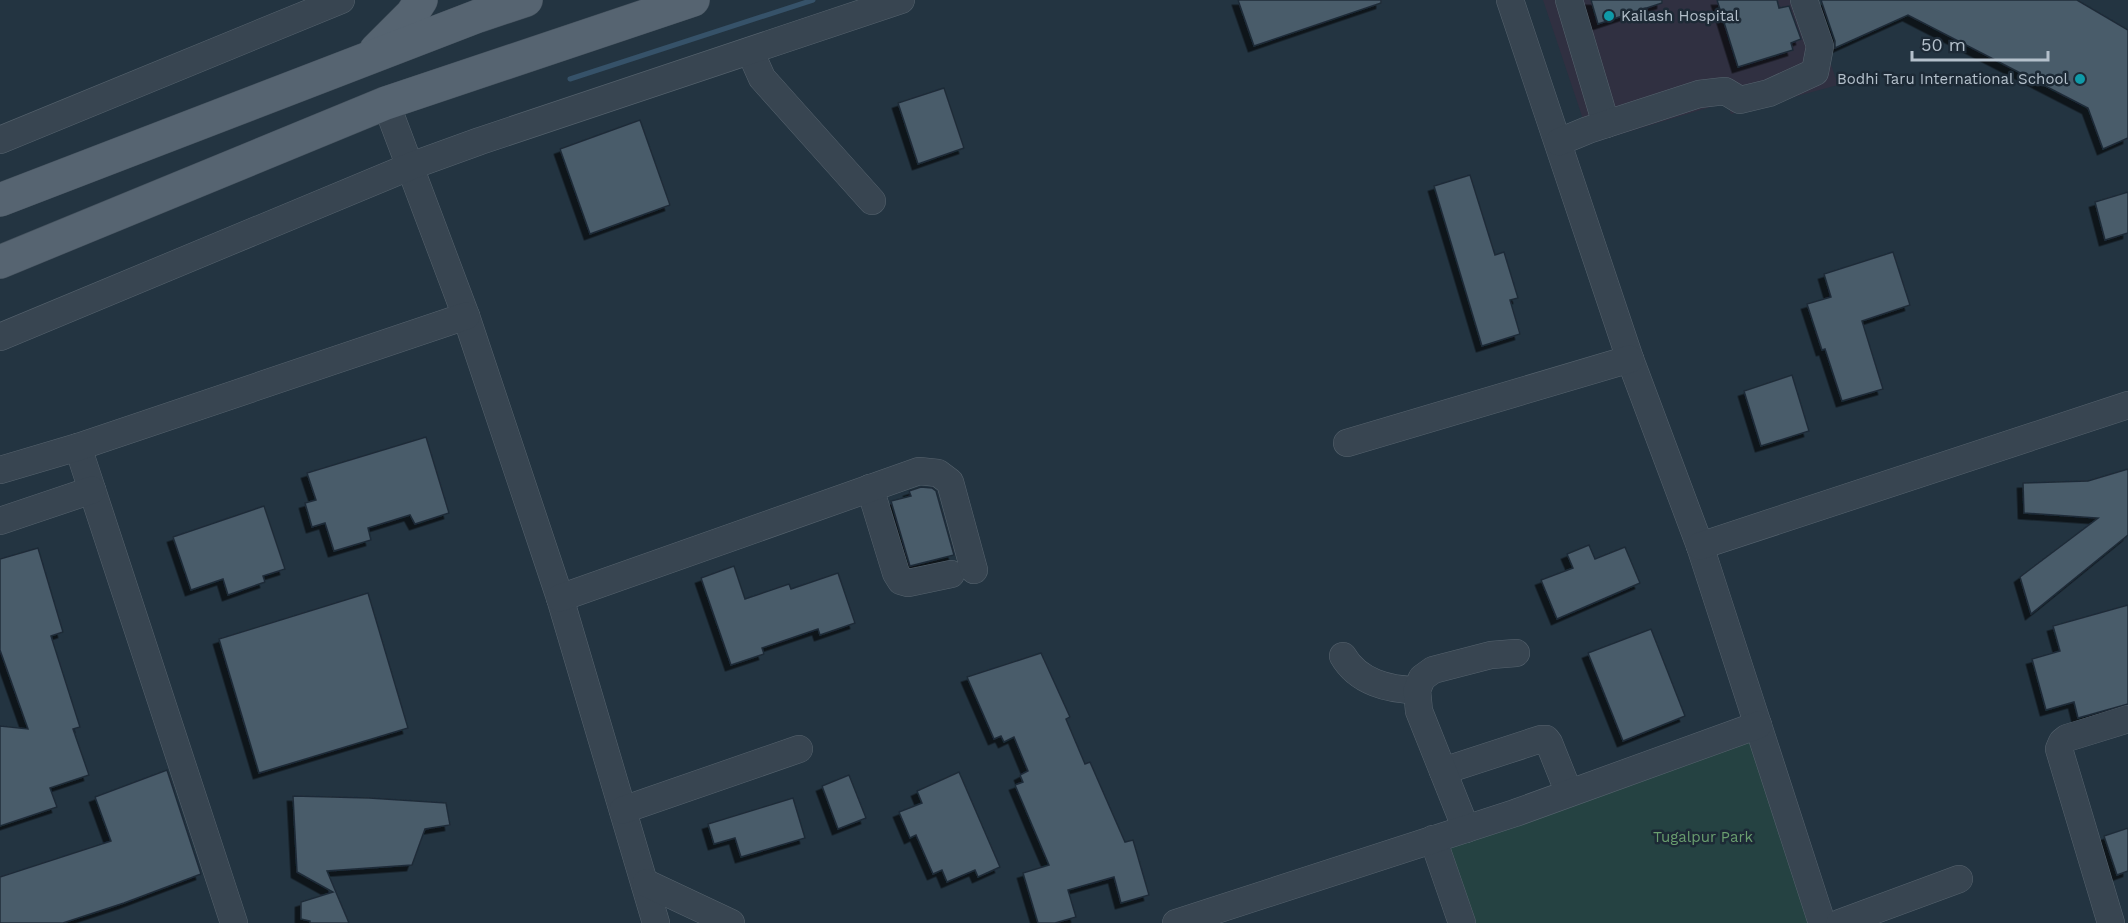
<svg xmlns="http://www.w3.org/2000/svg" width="2128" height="923" font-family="'Work Sans',sans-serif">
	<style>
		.medical { fill: #303041 }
		.green { fill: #254242 }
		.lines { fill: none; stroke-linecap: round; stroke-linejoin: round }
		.stream { stroke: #365269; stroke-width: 5 }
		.building { fill: #495b6a; stroke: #1f2c38; stroke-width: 1.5; filter: url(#shadow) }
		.minor-casing { stroke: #56636e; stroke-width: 28 }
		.major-casing { stroke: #44515d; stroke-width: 34 }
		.minor { stroke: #384551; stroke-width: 27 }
		.major { stroke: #566471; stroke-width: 33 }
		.culture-dot { fill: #0f9aa8; stroke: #1d2a36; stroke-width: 2 }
		.labels { text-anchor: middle; stroke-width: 5; stroke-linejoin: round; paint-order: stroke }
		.poi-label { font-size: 15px; fill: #b4c0cb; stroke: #1d2a36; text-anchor: start }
		.park-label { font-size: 15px; fill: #6a9e6f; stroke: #1d2a36 }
	</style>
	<defs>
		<filter id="shadow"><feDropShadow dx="-5.5" dy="5.5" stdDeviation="0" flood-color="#0009"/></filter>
	</defs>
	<rect width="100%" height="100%" fill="#233441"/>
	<path class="medical" d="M1543 0H1809L1838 85 1731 114 1727 102 1591 143Z"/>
	<path class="green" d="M1758 725 1822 923H1462L1433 839Z"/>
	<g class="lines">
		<path class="stream" d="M570 79 813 0"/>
	</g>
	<g class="building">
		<path d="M1238 0H1381V3L1254 46Z"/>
		<path d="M1591 0H1662V3L1598 24Z"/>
		<path d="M1717 0H1777L1779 8 1789 6 1801 39 1791 43 1793 50 1738 67Z"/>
		<path d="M1821 0H2077L2128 30V138L2103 149 2088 108 1908 15 1835 48V41Z"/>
		<path d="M944 88 964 148 918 164 898 103Z"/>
		<path d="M640 120 670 205 590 234 560 149Z"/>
		<path d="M1470 175 1495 255 1504 252 1518 298 1510 300 1520 334 1482 346 1434 186Z"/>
		<path d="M2128 192V233L2105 240 2095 202Z"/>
		<path d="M1893 252 1910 305 1862 321 1883 389 1842 401 1825 349 1822 350 1807 304 1831 297 1824 274Z"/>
		<path d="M1792 375 1809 431 1761 446 1744 391Z"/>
		<path d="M426 437 449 513 415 524 410 515 368 528 371 540 334 551 325 523 312 527 305 503 316 500 307 473Z"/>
		<path d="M2128 469V535L2031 614 2020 577 2098 518 2024 513 2023 483 2088 481Z"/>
		<path d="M921 487 932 488 936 491 954 555 910 566 891 501 911 496 909 491Z"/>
		<path d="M264 506 285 569 263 576 265 582 228 595 223 579 191 590 173 537Z"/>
		<path d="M1589 545 1595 559 1625 547 1640 583 1557 619 1541 580 1573 568 1567 554Z"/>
		<path d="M38 548 63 632 51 636 80 727 73 729 89 775 50 788 57 807 0 826V726L28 729 0 650V559Z"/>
		<path d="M734 566 745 599 789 584 791 589 838 573 855 623 820 635 818 629 762 648 764 654 731 665 701 578Z"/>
		<path d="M368 593 408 728 259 773 219 639Z"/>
		<path d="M2128 605V704L2078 718 2074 702 2046 710 2032 659 2060 651 2053 626Z"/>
		<path d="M1651 629 1685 716 1623 741 1588 653Z"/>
		<path d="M1041 653 1070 717 1066 719 1085 764 1090 762 1125 842 1133 840 1149 895 1121 903 1114 877 1068 890 1076 917 1055 923H1038L1023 873 1049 865 1015 785 1023 782 1020 775 1028 771 1014 737 1004 742 1001 736 994 739 967 677Z"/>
		<path d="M167 770 201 874 124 903 63 923H0V877L111 841 95 797Z"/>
		<path d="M959 772 1000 867 978 877 975 870 947 882 942 870 933 874 916 835 910 838 899 812 922 803 917 791Z"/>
		<path d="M849 775 866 818 838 829 822 786Z"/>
		<path d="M293 796 369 798 446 803 450 825 425 829 412 865 327 871 349 923H310V921L301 919V902L333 892 297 872Z"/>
		<path d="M793 798 805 838 741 857 735 838 714 844 708 824Z"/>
		<path d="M2128 828V871L2117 875 2104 836Z"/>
	</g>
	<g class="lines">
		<g class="minor-casing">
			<g id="minor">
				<path d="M1510 0 1630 359 1700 546 1822 923"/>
				<path d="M1569 0 1606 124"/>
				<path d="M750 51 762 78 872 201"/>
				<path d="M386 103 466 316 560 598 656 923"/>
				<path d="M0 140 341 0"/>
				<path d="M1559 142 1588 130 1699 94 1725 91 1740 100 1769 93 1815 72 1820 46 1804 0"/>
				<path d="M0 337 411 166 480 141 901 0"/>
				<path d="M1347 443 1630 359"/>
				<path d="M78 447 234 923"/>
				<path d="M0 470 78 447 466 316"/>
				<path d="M870 488 896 573 901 581 908 583 951 574"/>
				<path d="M0 521 92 490"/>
				<path d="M1700 546 2128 405"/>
				<path d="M560 598 919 471 938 473 950 482 974 570"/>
				<path d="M1343 656C1358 682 1389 690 1417 690"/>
				<path d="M1443 771 1541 739H1546L1549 743 1569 793"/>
				<path d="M623 810 799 749"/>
				<path d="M1466 829 1419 711 1417 690 1422 678 1433 670 1491 655 1516 653"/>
				<path d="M1433 839 1462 923"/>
				<path d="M646 883 731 923"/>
				<path d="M1176 923 1515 813 1758 725"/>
				<path d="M1840 923 1959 879"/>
				<path d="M2111 923 2059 749 2062 742 2067 738 2128 719"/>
			</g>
		</g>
		<g class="major-casing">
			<g id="major">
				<path d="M376 50 412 14 421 0"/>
				<path d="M0 200 478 16 526 0"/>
				<path d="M0 262 386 103 693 0"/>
			</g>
		</g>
		<use href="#minor" class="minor"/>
		<use href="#major" class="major"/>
	</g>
	<g class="culture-dot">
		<circle cx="1609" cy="16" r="6"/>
		<circle cx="2080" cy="79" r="6"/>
	</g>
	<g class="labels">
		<g class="poi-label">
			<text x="1621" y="21">Kailash Hospital</text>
			<text x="2068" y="84" text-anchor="end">Bodhi Taru International School</text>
		</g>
		<g class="park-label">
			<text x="1703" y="842">Tugalpur Park</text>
		</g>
	</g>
	<path d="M1912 51v9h136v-9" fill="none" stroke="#b4c0cb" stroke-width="3"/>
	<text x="1921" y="51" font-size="18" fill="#b4c0cb" stroke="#1d2a36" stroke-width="4.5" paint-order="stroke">50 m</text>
</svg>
